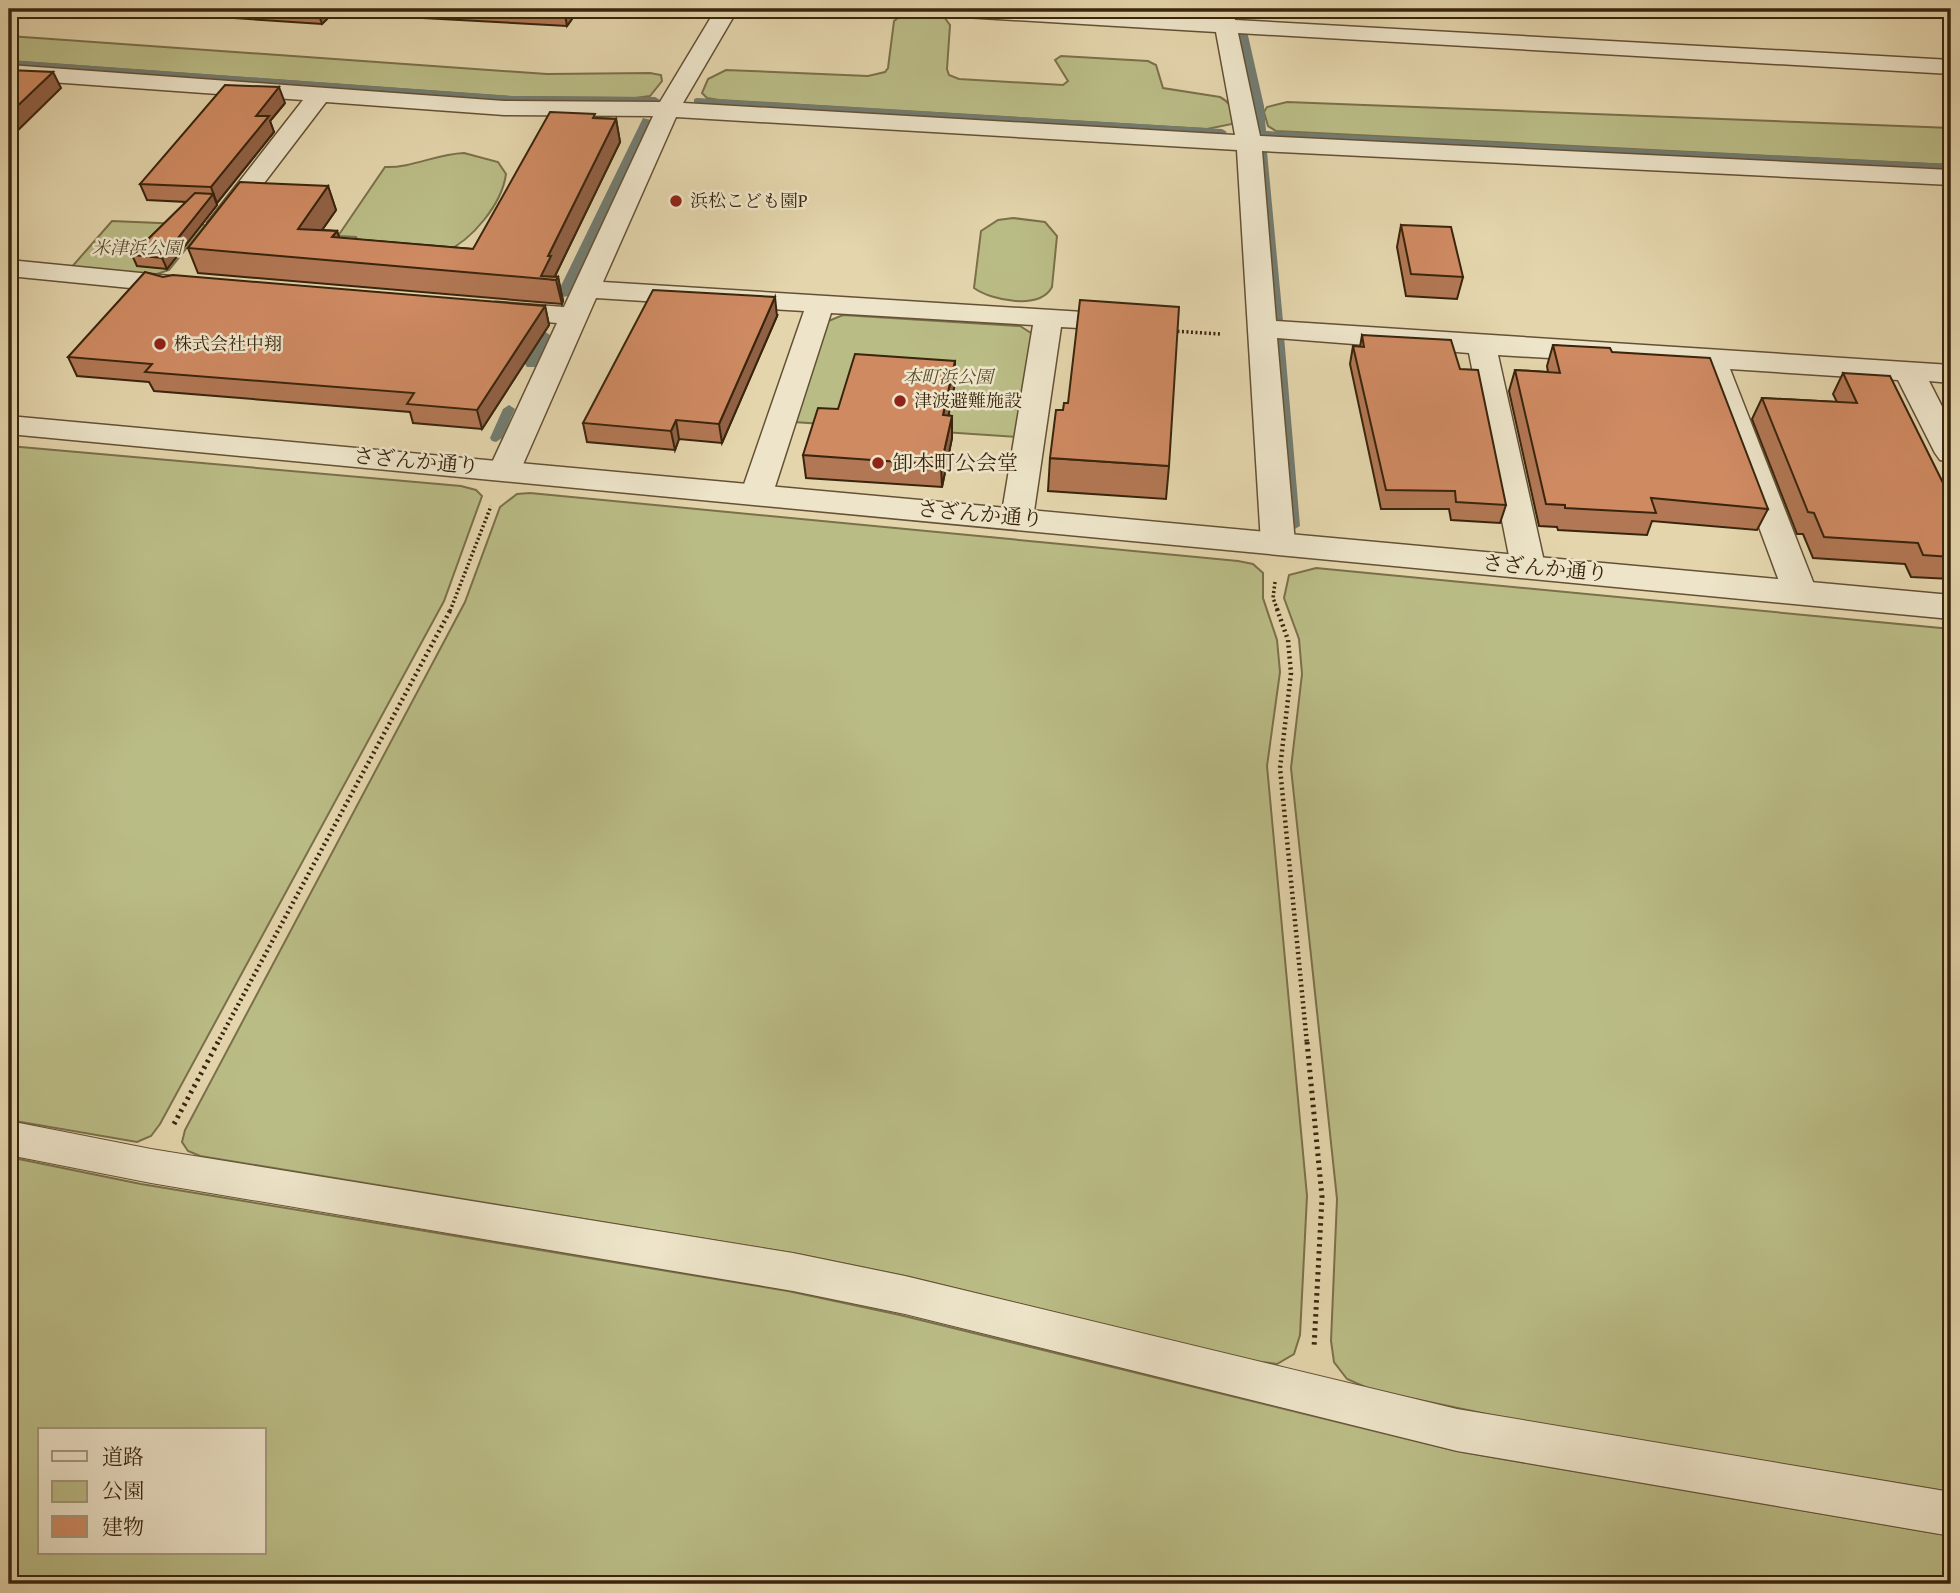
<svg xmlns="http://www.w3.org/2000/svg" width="1960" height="1593" font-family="'Gentium Book Plus','Noto Serif JP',serif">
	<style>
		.green { fill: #babc86; stroke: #7a704a; stroke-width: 2; fill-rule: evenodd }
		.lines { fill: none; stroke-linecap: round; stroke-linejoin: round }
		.stream { fill: #737c71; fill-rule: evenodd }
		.service-casing { stroke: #645135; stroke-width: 2 }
		.minor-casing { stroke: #645135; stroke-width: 3 }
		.tertiary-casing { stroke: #645135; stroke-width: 3 }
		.path-far2 { stroke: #39250d; stroke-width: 3.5; stroke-dasharray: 2 2.5; stroke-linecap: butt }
		.path-far1 { stroke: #39250d; stroke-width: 4.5; stroke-dasharray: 2 3.5; stroke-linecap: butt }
		.path { stroke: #39250d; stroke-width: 5; stroke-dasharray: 2.5 4.5; stroke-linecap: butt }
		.service { fill: #ede4c9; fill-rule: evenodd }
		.minor { fill: #ede4c9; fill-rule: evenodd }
		.tertiary { fill: #ede4c9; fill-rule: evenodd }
		.wall { fill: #b27754; stroke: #39250d; stroke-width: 2 }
		.shaded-wall { fill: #916145; stroke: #39250d; stroke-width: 2 }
		.building { fill: #cf8a62; stroke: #39250d; stroke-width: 2 }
		.poi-dot { fill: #8f2418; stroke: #ede4c9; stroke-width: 2.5 }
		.labels { text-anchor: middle; stroke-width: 5; stroke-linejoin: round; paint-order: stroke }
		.far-poi-label { font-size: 18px; fill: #39250d; stroke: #ede4c9; text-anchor: start }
		.far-park-label { font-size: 18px; font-style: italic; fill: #594b2b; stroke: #ede4c9 }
		.street-label { font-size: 21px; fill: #39250d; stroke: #ede4c9 }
		.poi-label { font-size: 21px; fill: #39250d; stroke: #ede4c9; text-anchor: start }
	</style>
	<rect width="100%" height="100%" fill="#e4d5ac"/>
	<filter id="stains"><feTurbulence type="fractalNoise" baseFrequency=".00286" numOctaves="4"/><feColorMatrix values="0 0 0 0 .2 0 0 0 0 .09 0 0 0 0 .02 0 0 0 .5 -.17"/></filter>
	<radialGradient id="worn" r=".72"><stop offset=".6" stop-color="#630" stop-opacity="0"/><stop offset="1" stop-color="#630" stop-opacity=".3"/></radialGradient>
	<g class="green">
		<path d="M913 12 944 17 950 25 947 69 949 75 959 79 1063 85 1068 81 1055 60 1061 56 1148 61 1156 65 1163 88 1220 97C1231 103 1236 111 1232 124L1207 129 719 100 707 98 702 93 708 79 726 70 868 76 885 72 888 68 894 21 902 15Z"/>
		<path d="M9 36 547 74 650 73 661 75 662 81 650 96 635 98 512 97 9 61Z"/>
		<path d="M1287 102 1951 128V165L1276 131 1268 126 1264 112 1267 107Z"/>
		<path d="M464 153 498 162 506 174C502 204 472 240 445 252L358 241 356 237 338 236 385 167C412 168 436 154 464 153Z"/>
		<path d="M1013 218 1045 222 1057 236 1052 287C1040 310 992 301 974 288L981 231 998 220Z"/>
		<path d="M112 221 205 225 169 270 154 275 70 269Z"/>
		<path d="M843 315 1020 326 1034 335 1017 437 794 422 826 322Z"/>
		<path d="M9 446 461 486 476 490 482 496 444 601 160 1124 151 1136 137 1142 9 1120Z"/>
		<path d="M530 493 1238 561 1253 564 1263 573V598L1277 640 1280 672 1267 766 1307 1196 1300 1335 1294 1354 1277 1364 1253 1361 910 1277 798 1254 200 1156 188 1151 182 1142 185 1130 465 602 500 507 517 494Z"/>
		<path d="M1316 568 1951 629V1492L1515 1420 1372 1390 1347 1379 1334 1362 1331 1341 1337 1199 1291 768 1302 674 1299 639 1284 598 1289 575Z"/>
		<path d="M9 1157 141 1184 788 1291 900 1315 1456 1451 1951 1536V1584H9ZM40 1430H264V1553H40Z"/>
	</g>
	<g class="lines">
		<g class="stream">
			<path d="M1234 9H1242L1244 25 1237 23Z"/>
			<path d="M1242 28 1247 31 1264 106 1266 131 1951 164V170L1261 139 1255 134 1254 106 1237 31Z"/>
			<path d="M9 60 510 96 655 97 660 100 654 105 510 102 9 66Z"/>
			<path d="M697 98 1222 129 1227 132 1222 135 694 103V99Z"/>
			<path d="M643 118 651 120 568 296 558 298 556 296Z"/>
			<path d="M1262 149 1267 152 1283 321 1277 324 1271 321 1257 152Z"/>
			<path d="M544 331 550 335 537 364 535 367H527L525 364 538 335Z"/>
			<path d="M1278 332 1284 336 1300 526 1293 530 1286 526 1272 336Z"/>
			<path d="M509 405 515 409 502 438 496 442 492 441 490 438 503 409Z"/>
		</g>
		<g class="service-casing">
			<path id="service" d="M9 1121 151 1149 793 1253 905 1276 1457 1409 1951 1492V1536L1457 1451 905 1314 793 1291 151 1183 9 1155Z"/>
		</g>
		<g class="minor-casing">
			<g id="minor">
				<path d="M9 9H22L17 16 9 17Z"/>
				<path d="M716 9H738L683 103 1235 135 1216 32 931 15 920 9H1041L1213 18 1211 9H1233L1235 20 1951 60V74L1238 33 1260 136 1951 170V185L1262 151 1276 321 1951 365V383L1929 381 1951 424V462L1940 460 1935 453 1898 380 1730 369 1817 592 1812 600 1800 603 1788 600 1783 592 1700 367 1498 355 1545 566 1540 574 1528 577 1516 574 1511 566 1469 353 1277 338 1295 543 1290 551 1278 554 1266 551 1261 543 1237 150 676 117 603 282 1131 315 1141 317 1145 323 1141 329 1131 331 1061 327 1033 518 1028 525 1017 528 1006 525 1001 518 1033 325 831 313 773 493 768 500 757 503 746 500 741 493 804 311 596 298 521 469 516 476 505 479 494 476 489 469 557 323 486 316 482 310 486 304 496 302 564 307 653 116 504 115 326 102 229 229H211L207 223 303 100 9 79V65L504 101 660 102Z"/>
				<path d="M9 260 191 278 201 280 205 286 201 292 191 294 9 276Z"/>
			</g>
		</g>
		<g class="tertiary-casing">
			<path id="tertiary" d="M9 416 1951 595V619L9 434Z"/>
		</g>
		<g class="path-far2">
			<path d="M1173 331 1220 334"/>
			<path d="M1275 582 1273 598 1278 611"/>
			<path d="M450 611 491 506"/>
		</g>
		<g class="path-far1">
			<path d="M1277 609 1288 640 1291 673 1280 768 1307 1044"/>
			<path d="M217 1044 451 609"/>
		</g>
		<g class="path">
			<path d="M1307 1042 1322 1197 1314 1348"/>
			<path d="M174 1124 218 1042"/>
		</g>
		<use href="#service" class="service"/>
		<use href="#minor" class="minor"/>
		<use href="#tertiary" class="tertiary"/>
	</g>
	<g class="wall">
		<path d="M99 9H337L322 24Z"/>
		<path d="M421 9H579L567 26 423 18Z"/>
		<path d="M285 103 270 121 274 132 217 203V205L167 269 137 266 132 255 186 202 147 200 140 184Z"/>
		<path d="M596 118 616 119 620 142 555 276 558 277 563 301 562 304 198 273 188 248 328 186 336 210 322 230 337 231 339 238 473 249Z"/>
		<path d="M1401 225 1463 277 1457 299 1406 296 1397 247Z"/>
		<path d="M163 277 545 306 549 325 482 429 413 423 410 412 154 391 149 382 77 376 68 357Z"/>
		<path d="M777 316 722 443 679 439 675 450 587 442 583 423Z"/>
		<path d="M1362 335 1506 505 1500 523 1451 520 1449 509H1381L1350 364 1353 346 1360 347Z"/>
		<path d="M1553 345 1612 352 1768 509 1757 530 1652 521 1647 535 1558 530 1557 527 1539 526 1509 391 1515 370 1548 372 1547 366Z"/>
		<path d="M955 361V383L948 415 952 416V438L942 487 806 478 803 455 838 409Z"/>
		<path d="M1843 373 1951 499V579L1911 577 1905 564 1813 558 1803 534H1797L1752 419 1762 398 1837 402 1833 394Z"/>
		<path d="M1050 458 1169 466 1166 499 1048 491Z"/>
	</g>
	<g class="shaded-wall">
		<path d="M317 9H337L322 24Z"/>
		<path d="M564 9H579L567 26Z"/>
		<path d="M53 72 61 88 9 139V114Z"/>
		<path d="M279 87 285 103 270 121 274 132 217 203 211 187 256 116Z"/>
		<path d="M616 119 620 142 553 280 541 276 548 256Z"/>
		<path d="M328 186 336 210 306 253 298 229Z"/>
		<path d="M213 194 217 205 167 269 162 258Z"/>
		<path d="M337 231 345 255 332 237Z"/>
		<path d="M558 277 563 301 562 304 556 280Z"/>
		<path d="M775 297 777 316 722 443 719 424Z"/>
		<path d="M545 306 549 325 482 429 477 410Z"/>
		<path d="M955 361V383L944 438 943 415Z"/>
		<path d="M952 416V438L942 487 941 465Z"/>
		<path d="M676 420 679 439 675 450 671 431Z"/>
	</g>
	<g class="building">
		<path d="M9 70 53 72 9 114Z"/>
		<path d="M225 85 279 87 256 116H269L211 187 140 184Z"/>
		<path d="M550 112 595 114 593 118 616 119 548 256H551L541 276 558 277 556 280 188 248 240 182 328 186 298 229 337 231 332 237 473 249Z"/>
		<path d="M195 193 213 194 162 258 132 255Z"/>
		<path d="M1401 225 1451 227 1463 277 1411 274Z"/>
		<path d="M145 272 163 277 173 275 545 306 477 410 407 404 414 393 145 372 152 364 68 357Z"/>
		<path d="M653 290 775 297 719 424 676 420 671 431 583 423Z"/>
		<path d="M1080 300 1179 307 1169 466 1050 458 1056 410H1063L1064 403H1068Z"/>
		<path d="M1362 335 1451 340 1460 369 1478 370 1506 505 1456 502 1455 491 1386 490 1353 346 1364 347Z"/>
		<path d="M1553 345 1610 348 1612 352 1710 358 1768 509 1651 498 1656 513 1565 508V505L1546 504 1515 370 1560 373Z"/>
		<path d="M855 354 955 361 943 415 952 416 941 465 803 455 818 408 838 409Z"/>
		<path d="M1843 373 1890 376 1951 499V557L1923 555 1918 543 1824 537 1814 513 1808 512 1762 398 1857 403Z"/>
	</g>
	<g class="poi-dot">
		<circle cx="676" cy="201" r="7"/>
		<circle cx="160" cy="344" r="7"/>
		<circle cx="900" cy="401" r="7"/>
		<circle cx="878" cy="463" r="7"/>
	</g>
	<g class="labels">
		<g class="far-poi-label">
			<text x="690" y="207">浜松こども園P</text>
			<text x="174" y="350">株式会社中翔</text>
			<text x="914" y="407">津波避難施設</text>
		</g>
		<g class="far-park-label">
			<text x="137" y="254">米津浜公園</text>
			<text x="948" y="383">本町浜公園</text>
		</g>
		<g class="street-label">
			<text transform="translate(416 461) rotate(5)" y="7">さざんか通り</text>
			<text transform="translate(980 514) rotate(5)" y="7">さざんか通り</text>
			<text transform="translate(1545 568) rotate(5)" y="7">さざんか通り</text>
		</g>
		<g class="poi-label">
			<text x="892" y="470">卸本町公会堂</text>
		</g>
	</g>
	<rect width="1960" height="1593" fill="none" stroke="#e4d5ac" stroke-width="35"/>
	<rect x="10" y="10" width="1939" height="1572" fill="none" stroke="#39250d" stroke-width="3.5"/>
	<rect x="18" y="18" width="1925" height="1558" fill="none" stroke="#39250d" stroke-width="2"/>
	<rect x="38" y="1428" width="228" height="126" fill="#ede4c9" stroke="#a5987e" stroke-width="2"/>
	<rect x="52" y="1451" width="35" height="10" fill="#ede4c9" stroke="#a5987e" stroke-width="2"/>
	<text x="102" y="1464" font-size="21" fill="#39250d">道路</text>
	<rect x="52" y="1481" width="35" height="21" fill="#babc86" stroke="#a5987e" stroke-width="2"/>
	<text x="102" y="1498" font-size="21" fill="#39250d">公園</text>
	<rect x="52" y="1516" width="35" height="21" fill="#cf8a62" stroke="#a5987e" stroke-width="2"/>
	<text x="102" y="1534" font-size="21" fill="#39250d">建物</text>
	<rect width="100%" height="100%" filter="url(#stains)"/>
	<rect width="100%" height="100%" fill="url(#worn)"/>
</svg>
